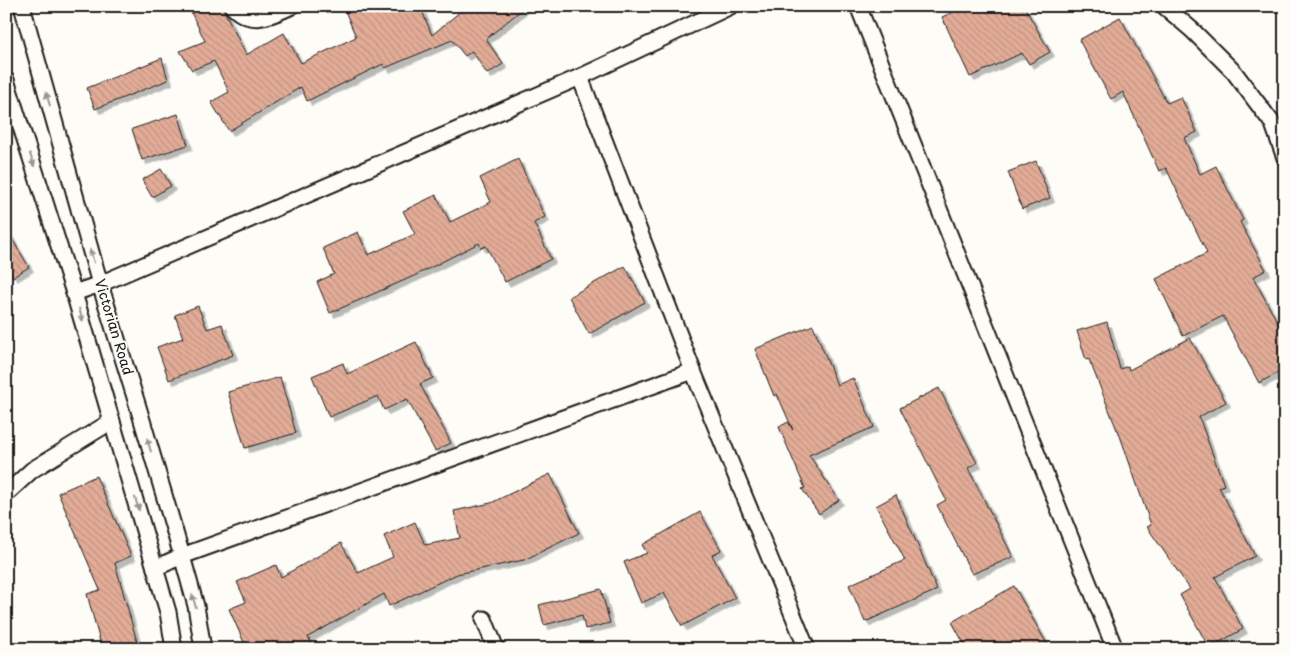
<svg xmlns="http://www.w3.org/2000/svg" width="1291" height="655" font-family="'Playpen Sans',sans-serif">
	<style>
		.building { fill: url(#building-back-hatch); stroke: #1c1c1c; filter: url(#shadow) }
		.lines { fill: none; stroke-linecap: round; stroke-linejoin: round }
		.service-casing { stroke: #1c1c1c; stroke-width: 19 }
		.service { stroke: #fdfcf7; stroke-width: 15 }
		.oneway { fill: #989794 }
		.labels { text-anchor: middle; stroke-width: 4; stroke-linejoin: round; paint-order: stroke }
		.street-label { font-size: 14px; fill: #1c1c1c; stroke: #fdfcf7 }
	</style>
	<defs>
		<pattern id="building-back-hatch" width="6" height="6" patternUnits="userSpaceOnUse" patternTransform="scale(1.25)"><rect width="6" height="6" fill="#e2ac97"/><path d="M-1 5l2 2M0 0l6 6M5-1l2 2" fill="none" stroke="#c19382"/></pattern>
		<filter id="shadow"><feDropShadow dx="4.5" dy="4.5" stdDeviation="0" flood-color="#0004"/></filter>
	</defs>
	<rect width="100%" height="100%" fill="#fdfcf7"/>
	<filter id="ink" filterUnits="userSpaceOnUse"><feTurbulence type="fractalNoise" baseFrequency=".02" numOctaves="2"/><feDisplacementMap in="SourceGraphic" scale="10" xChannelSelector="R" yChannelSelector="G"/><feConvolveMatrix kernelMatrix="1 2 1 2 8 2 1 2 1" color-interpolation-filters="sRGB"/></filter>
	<g filter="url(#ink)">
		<g class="building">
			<path d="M188 6H222L246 55 284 33 301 63 356 37 343 6H420L432 35 467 6H526L486 39 503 64 487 74 472 51 465 56 452 40 385 68 383 64 307 101 301 87 229 131 211 102 229 92 214 61 192 70 180 51 205 41Z"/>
			<path d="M966 6H1024L1050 52 1029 64 1022 53 970 77 942 17Z"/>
			<path d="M1120 17 1167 103 1181 97 1197 132 1184 138 1200 174 1216 166 1243 220 1240 222 1266 270 1253 277 1285 336V369L1259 383 1223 316 1183 336 1156 279 1207 253 1166 168 1159 171 1123 92 1111 99 1079 40Z"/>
			<path d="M162 58 168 80 95 109 87 88Z"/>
			<path d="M178 114 188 145 142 160 132 129Z"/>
			<path d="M518 159 545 217 534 223 551 259 505 282 486 246 481 248 479 243 414 276 330 313 317 282 334 274 323 248 358 232 368 255 415 234 403 211 436 195 450 222 491 202 480 178Z"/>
			<path d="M1036 161 1050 198 1022 209 1008 172Z"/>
			<path d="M161 169 171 186 152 197 142 180Z"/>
			<path d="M6 229 29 267 13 277 6 266Z"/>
			<path d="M625 266 645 302 589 334 569 297Z"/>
			<path d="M198 306 207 329 222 324 233 355 169 380 157 347 183 338 175 315Z"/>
			<path d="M1107 322 1120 369 1128 366 1129 370 1190 338 1226 402 1199 417 1224 485 1219 487 1255 556 1215 577 1243 629 1209 648 1180 595 1190 589 1147 527 1151 525 1118 430H1117L1089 359 1086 360 1077 331Z"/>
			<path d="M813 325 837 385 853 378 874 427 809 455 839 500 819 514 802 489 805 488 779 427 788 422 793 430 777 394 774 396 755 349Z"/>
			<path d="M416 342 433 378 420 384 451 443 435 451 407 399 384 410 378 396 329 417 312 376 343 363 347 374Z"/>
			<path d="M280 377 296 433 245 448 228 392Z"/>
			<path d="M939 388 977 463 968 468 1013 557 972 574 937 505 946 500 900 408Z"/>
			<path d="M550 474 579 533 524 560 457 574 389 606 384 594 308 637 314 649H247L229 609 246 602 237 582 276 565 281 577 341 543 358 573 393 557 384 536 415 522 425 545 460 538 454 511 491 503Z"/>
			<path d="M96 476 131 556 115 563 139 649H102L87 594 100 590 58 493Z"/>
			<path d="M896 495 937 590 865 622 849 585 905 560 876 506Z"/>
			<path d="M700 512 721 550 712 555 735 598 682 626 664 593 641 603 624 562 647 553 642 545Z"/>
			<path d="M1014 586 1050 649H967L952 622Z"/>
			<path d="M601 589 610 623 585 629 582 615 544 625 539 605Z"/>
		</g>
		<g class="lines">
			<g class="service-casing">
				<g id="service">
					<path d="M22 6 100 284 139 410 182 556 196 606 203 649"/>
					<path d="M232 6C251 27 272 15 292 6"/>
					<path d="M858 6 1115 649"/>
					<path d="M1164 6 1192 30 1234 72 1273 124 1285 158"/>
					<path d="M580 77 693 371 807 649"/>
					<path d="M6 80 74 293 155 568 168 612 174 649"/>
					<path d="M74 293 100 284 580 77 731 6"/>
					<path d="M6 494 32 470 112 421"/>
					<path d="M155 568 182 556 693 371"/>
					<path d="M484 619 496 649"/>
				</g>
			</g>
			<use href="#service" class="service"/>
		</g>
		<defs><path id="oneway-solid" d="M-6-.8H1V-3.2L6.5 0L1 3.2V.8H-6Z" transform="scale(1.25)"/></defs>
		<g class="oneway">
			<use href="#oneway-solid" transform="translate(48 99) rotate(-106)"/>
			<use href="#oneway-solid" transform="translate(32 160) rotate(72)"/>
			<use href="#oneway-solid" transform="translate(92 256) rotate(-106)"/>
			<use href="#oneway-solid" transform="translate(81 315) rotate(74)"/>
			<use href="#oneway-solid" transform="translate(149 445) rotate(-106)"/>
			<use href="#oneway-solid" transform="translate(137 504) rotate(73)"/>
			<use href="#oneway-solid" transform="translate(194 601) rotate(-105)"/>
		</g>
	</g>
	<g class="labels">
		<g class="street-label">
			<text transform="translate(114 327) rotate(73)" y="5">Victorian Road</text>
		</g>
	</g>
	<rect width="1291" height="655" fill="none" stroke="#fdfcf7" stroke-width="25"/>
	<rect x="12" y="12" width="1266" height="630" fill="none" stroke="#1c1c1c" stroke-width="2" filter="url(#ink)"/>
</svg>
